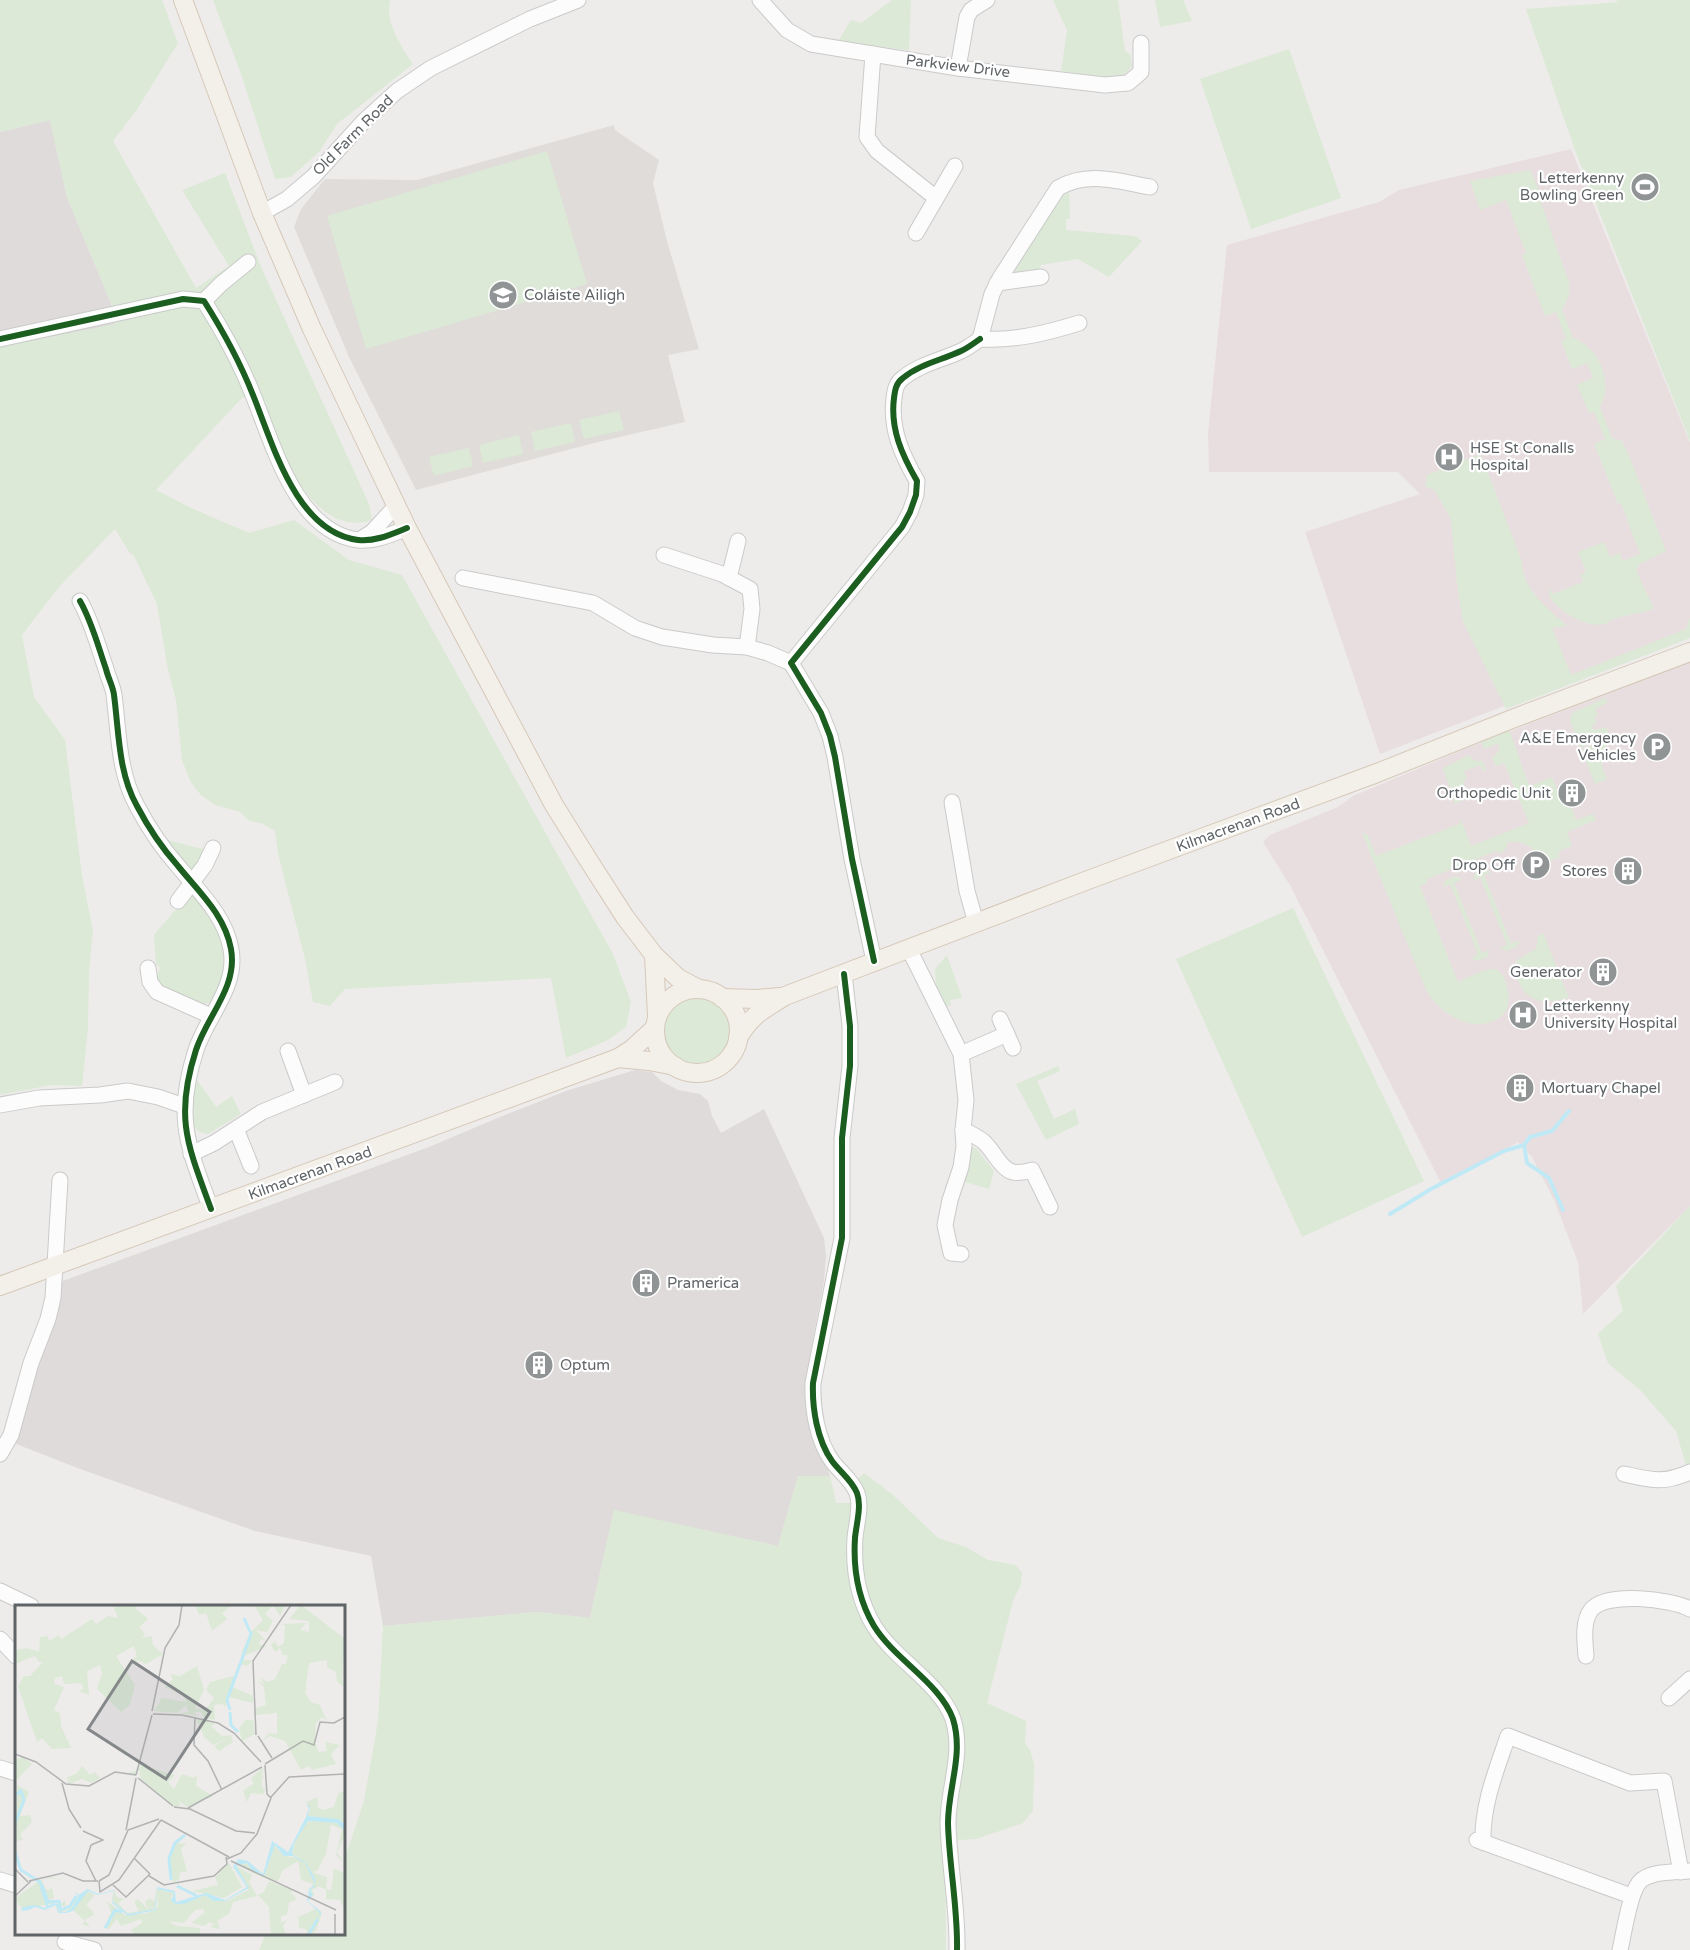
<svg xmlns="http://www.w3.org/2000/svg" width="1690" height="1950" font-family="'Varela Round',sans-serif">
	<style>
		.industrial { fill: #dedbda }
		.education { fill: #e0dcda }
		.medical { fill: #e9dedf }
		.green { fill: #dbe9d6 }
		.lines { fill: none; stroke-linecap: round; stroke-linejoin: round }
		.stream { stroke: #c0e9f6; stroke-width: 4 }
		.minor-casing { stroke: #cbcaca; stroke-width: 17 }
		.major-casing { stroke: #d5c8b9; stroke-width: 20 }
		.minor { stroke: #fcfcfc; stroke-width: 15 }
		.major { stroke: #f3efe9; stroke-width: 18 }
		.cycleway-casing { stroke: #fff; stroke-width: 10 }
		.cycleway { stroke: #1b5e20; stroke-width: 6 }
		.labels { text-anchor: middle; stroke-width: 4.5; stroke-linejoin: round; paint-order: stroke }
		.street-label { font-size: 15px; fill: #5f6467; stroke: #fff }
		.poi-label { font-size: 15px; fill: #5f6467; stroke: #fff; text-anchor: end }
		.inset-river { fill: none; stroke: #c0e9f6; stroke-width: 3 }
		.inset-road { fill: none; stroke: #b1b2b2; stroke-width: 1.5 }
		.view { fill: #84888a; fill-opacity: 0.15; stroke: #84888a; stroke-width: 3 }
		.inset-edge { fill: none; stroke: #5f6467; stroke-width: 3 }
	</style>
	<rect width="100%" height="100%" fill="#eeecea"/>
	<g class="industrial">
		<path d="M50 120 67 197 112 306 115 325 0 347V132Z"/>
		<path d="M635 1070 652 1072 661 1081 678 1090 700 1094 708 1101 712 1116 721 1133 764 1109 824 1238 826 1255 824 1281 814 1333 807 1393 811 1418 830 1476H798L778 1546 614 1511 590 1618 537 1612 383 1626 371 1556 255 1531 80 1469 16 1444 60 1282 429 1147 500 1117 569 1090Z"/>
	</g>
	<path class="education" d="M614 125 615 130 659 160 653 183 667 241 699 349 668 355 685 422 598 442 416 490 349 357 294 227 301 209 325 179 417 180Z"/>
	<g class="medical">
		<path d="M1571 149 1690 443V634L1380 754 1305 532 1420 494 1398 472H1209L1208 433 1227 245 1379 202 1399 190Z"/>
		<path d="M1690 662V1206L1583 1314 1578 1262 1554 1200 1532 1157 1518 1142 1442 1185 1291 887 1263 842 1270 835 1338 807 1353 796 1467 748Z"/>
	</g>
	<g class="green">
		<path d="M0 0H162L178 43 136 111 113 141 196 288 229 266 182 190 225 173 262 269 369 504 372 520C308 540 277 438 261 393L242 398 156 490 191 508 249 533 294 520 349 560 402 575 613 954 631 1002 626 1027 608 1040 566 1058 551 978 345 989 330 1006 313 1002 305 959 278 854 275 831 261 823 250 821 240 812 215 805 201 795 191 783 182 760 176 700 168 670 157 604 134 556 129 552 115 529 58 588 22 635 34 697 65 740 82 875 93 931 89 970 88 1029 82 1086 51 1085 0 1095V347L115 324 112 306 67 197 50 120 0 132Z"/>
		<path d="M213 0H390C385 23 401 46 413 64L337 124 319 152 291 177 275 179 241 74Z"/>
		<path d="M892 0H911L909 50 838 42 851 20 861 23Z"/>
		<path d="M1053 0H1118L1125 51 1130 54 1132 66 1125 74 1117 78 1061 71 1067 30Z"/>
		<path d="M1155 0H1183L1192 21 1160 27Z"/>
		<path d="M1615 0H1690V441L1576 153 1526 9 1620 2Z"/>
		<path d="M1289 49 1341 198 1251 229 1200 79Z"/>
		<path d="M547 151 587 284 366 349 327 216Z"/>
		<path d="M1530 170 1544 202 1541 203 1569 283C1570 294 1568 300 1562 309L1573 338C1599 346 1614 384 1600 407L1612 438 1622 441 1628 453 1666 551 1640 564 1636 570 1654 609C1641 613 1626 615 1613 619 1610 620 1608 623 1605 624 1588 629 1555 610 1549 595L1551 589 1553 594 1583 582 1580 575 1586 572 1578 552 1604 542 1610 557 1620 553 1623 561 1640 554 1621 503 1618 504 1594 444 1605 439 1594 412 1589 413 1577 385 1593 378 1587 363 1572 369 1561 341 1566 339 1556 312 1545 316 1522 255 1526 253 1506 200 1480 210 1470 181Z"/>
		<path d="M1069 192 1070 219H1066V230L1135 236 1142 241 1109 277 1078 259 1041 265 1037 274 1008 277 1060 198Z"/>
		<path d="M619 411 624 430 584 439 579 420Z"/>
		<path d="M571 423 575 442 535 451 531 432Z"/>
		<path d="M519 435 523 454 483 463 479 445Z"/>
		<path d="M469 448 473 466 434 476 429 457Z"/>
		<path d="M1481 454 1522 562C1523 590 1547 608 1567 626L1552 628 1571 675 1686 629 1690 618V638L1506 709 1463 622 1457 584 1451 519 1435 491 1425 486 1427 475Z"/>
		<path d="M1605 698 1607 703 1595 709 1598 715 1594 717 1597 723 1592 725 1594 730 1606 727 1610 736 1581 748 1570 721 1572 713Z"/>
		<path d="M1506 721 1529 785H1534L1552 777 1563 803 1569 801 1576 820 1593 814 1596 820 1567 832 1572 846 1558 852 1560 857 1541 865C1537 848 1525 840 1508 842L1505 850 1499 853 1496 851 1427 879V883L1420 886 1458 982C1468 978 1482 969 1493 969 1500 969 1503 975 1505 981 1507 988 1510 996 1508 1004 1505 1023 1478 1028 1462 1021 1447 1015 1436 1005 1427 992L1362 833 1367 834 1376 856 1459 824 1461 820 1471 846 1529 823 1504 763 1496 766 1492 758 1499 751V743L1484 749 1478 732Z"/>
		<path d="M1609 739 1610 740C1600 756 1599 761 1607 779L1595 784 1582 750Z"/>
		<path d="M1469 755 1475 761H1483L1486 770 1483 772 1480 765 1464 771 1467 779 1463 781 1468 798 1455 804 1443 768Z"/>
		<path d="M164 839 206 850 192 871Z"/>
		<path d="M1483 870 1492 872 1484 875 1511 943 1520 941 1516 947 1507 951 1500 948 1507 945 1480 877 1473 880 1475 873Z"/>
		<path d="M1453 877H1458L1462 879 1454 883 1482 953 1490 950 1487 957 1477 961 1471 958 1478 954 1450 884 1442 887 1445 881Z"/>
		<path d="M191 895C219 914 235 961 218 992 214 1000 211 1004 201 1004L158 985 155 981 160 968 156 964 154 935 176 909Z"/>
		<path d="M1293 908 1424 1181 1302 1237 1176 959Z"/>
		<path d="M1543 933 1569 998C1561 1000 1550 1002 1541 1001 1522 997 1513 977 1517 960L1536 949 1538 936Z"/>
		<path d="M947 955 962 998 950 1000 951 1005 944 1007 936 985 935 969Z"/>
		<circle cx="696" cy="1030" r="35"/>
		<path d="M1058 1066 1060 1071 1037 1081 1054 1119 1075 1109 1079 1124 1046 1140 1016 1084Z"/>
		<path d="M197 1080 216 1107 232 1096 241 1114 208 1134C181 1131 193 1097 197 1080Z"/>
		<path d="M972 1147 976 1148 994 1171 989 1189 962 1181 969 1150Z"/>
		<path d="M1690 1206V1464L1686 1465 1676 1431 1641 1391 1608 1363 1598 1334 1623 1311 1616 1286Z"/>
		<path d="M864 1473 892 1494 938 1538 966 1547 988 1560 1016 1565 1022 1573 1021 1584 1013 1601 987 1703 1026 1721 1025 1743 1030 1750 1034 1764 1033 1811 1023 1823 976 1839 945 1841 946 1950H259L266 1934H344V1854L348 1849 364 1801 378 1721 383 1626 537 1612 590 1618 614 1510 778 1546 798 1476H830L836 1503H851L849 1574 857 1480Z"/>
	</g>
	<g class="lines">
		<g class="stream">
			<path d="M1524 1145 1527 1163 1549 1178 1563 1210"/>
			<path d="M1390 1214 1431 1189 1504 1151 1524 1145 1530 1137 1552 1131 1569 1111"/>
		</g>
		<g class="minor-casing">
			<g id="minor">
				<path d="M760 0 787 30 811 44 958 68 1105 85 1128 83 1141 72V43"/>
				<path d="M873 54 867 137 877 151 936 198"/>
				<path d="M958 68 967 17 971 10 987 0"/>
				<path d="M262 213 287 199 314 176 364 121 397 91 431 68 530 19 578 0"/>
				<path d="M916 233 955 166"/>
				<path d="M997 283 1041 277"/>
				<path d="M204 301 221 284 248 262"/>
				<path d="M1079 323C1047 333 1015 341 980 339L992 294 1000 278 1058 188C1088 171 1117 181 1150 187"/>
				<path d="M0 339 183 299 204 301C223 331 240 362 253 395 273 444 296 532 358 540 375 542 392 534 407 528"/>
				<path d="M361 539 372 532 396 506"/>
				<path d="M664 555 722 574 750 589 752 609 747 647"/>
				<path d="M463 578 593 603 635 628 662 637 713 645 747 647 768 653 791 663"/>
				<path d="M729 578 738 541"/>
				<path d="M80 601C92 622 98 646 106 669 108 678 113 686 114 695 119 732 118 772 137 806 148 827 162 848 178 866 199 892 225 915 231 949 238 987 207 1016 196 1050 174 1118 188 1146 211 1209"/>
				<path d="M952 802 967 891 976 923"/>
				<path d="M178 901 205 865 213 848"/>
				<path d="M909 949 961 1054 966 1100 963 1130C970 1133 978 1137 984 1142 1001 1159 1002 1180 1032 1170L1050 1207"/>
				<path d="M874 961 852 859 835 757 830 736 821 713 791 663 902 527 910 512 916 495 917 481C902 455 890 429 894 398 895 390 896 383 903 378 920 364 942 360 961 351 968 348 974 343 980 339"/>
				<path d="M148 968 150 982 157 992 211 1016"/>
				<path d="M844 974 850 1026V1066L842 1138V1238L813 1383C812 1408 817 1440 832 1461 840 1472 852 1480 857 1493 862 1506 856 1525 855 1538 853 1569 858 1599 874 1626 895 1660 940 1683 953 1719 964 1755 948 1787 948 1823 949 1865 958 1908 957 1950"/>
				<path d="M1000 1019 1013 1048"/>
				<path d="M288 1051 304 1095"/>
				<path d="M961 1054 1007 1034"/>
				<path d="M0 1105 39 1098 100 1095 128 1091 158 1097 184 1106"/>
				<path d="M236 1129 251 1166"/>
				<path d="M191 1154 214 1143 262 1112 335 1082"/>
				<path d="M961 1254 951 1253 945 1225 950 1200 961 1167 964 1146 963 1130"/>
				<path d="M0 1454 11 1435 31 1363 48 1319 53 1298 60 1180"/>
				<path d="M1624 1474C1651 1480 1663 1484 1690 1472"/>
				<path d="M0 1591 31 1606"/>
				<path d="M0 1639 16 1656"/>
				<path d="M1586 1656C1585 1642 1582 1622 1591 1610 1606 1591 1671 1599 1690 1609"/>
				<path d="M1669 1698 1690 1679"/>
				<path d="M0 1768 16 1773"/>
				<path d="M1477 1840 1631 1896"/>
				<path d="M1483 1842C1482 1805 1496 1771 1508 1736L1630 1783 1664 1781 1681 1872"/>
				<path d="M0 1880 16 1885"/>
				<path d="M65 1942 94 1950"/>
				<path d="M1620 1950C1624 1934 1630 1886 1643 1879 1655 1871 1676 1872 1690 1871"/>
			</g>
		</g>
		<g class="major-casing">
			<g id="major">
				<path d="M183 0 262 213 312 329 407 528 554 805 589 861 625 917 654 955 678 978 699 989"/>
				<path d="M654 955 657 1016"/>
				<circle cx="697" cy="1031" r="42"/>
				<path d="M722 998 757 999 780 997"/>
				<path d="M738 1038C752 1014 763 1010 785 996L1088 880 1377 773 1512 719 1690 652"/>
				<path d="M618 1058 649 1061 675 1066"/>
				<path d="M0 1286 618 1058 632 1049 655 1028"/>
			</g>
		</g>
		<use href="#minor" class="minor"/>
		<use href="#major" class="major"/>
		<g class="cycleway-casing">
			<g id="cycleway">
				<path d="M0 339 183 299 204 301C223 331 240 362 253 395 273 444 296 532 358 540 375 542 392 534 407 528"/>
				<path d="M80 601C92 622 98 646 106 669 108 678 113 686 114 695 119 732 118 772 137 806 148 827 162 848 178 866 199 892 225 915 231 949 238 987 207 1016 196 1050 174 1118 188 1146 211 1209"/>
				<path d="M874 961 852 859 835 757 830 736 821 713 791 663 902 527 910 512 916 495 917 481C902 455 890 429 894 398 895 390 896 383 903 378 920 364 942 360 961 351 968 348 974 343 980 339"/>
				<path d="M844 974 850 1026V1066L842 1138V1238L813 1383C812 1408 817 1440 832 1461 840 1472 852 1480 857 1493 862 1506 856 1525 855 1538 853 1569 858 1599 874 1626 895 1660 940 1683 953 1719 964 1755 948 1787 948 1823 949 1865 958 1908 957 1950"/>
			</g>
		</g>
		<use href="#cycleway" class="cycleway"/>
	</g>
	<defs>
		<g id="stadium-disc" transform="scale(1.5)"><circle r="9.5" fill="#919495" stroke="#fff"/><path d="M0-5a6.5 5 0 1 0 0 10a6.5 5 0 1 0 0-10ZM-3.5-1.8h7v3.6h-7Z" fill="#fff"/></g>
		<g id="school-disc" transform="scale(1.5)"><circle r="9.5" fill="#919495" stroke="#fff"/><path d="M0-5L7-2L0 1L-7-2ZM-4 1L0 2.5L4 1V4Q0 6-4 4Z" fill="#fff"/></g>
		<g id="hospital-disc" transform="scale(1.5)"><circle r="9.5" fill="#919495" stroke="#fff"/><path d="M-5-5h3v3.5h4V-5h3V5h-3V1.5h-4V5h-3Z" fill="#fff"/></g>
		<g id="parking-disc" transform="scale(1.5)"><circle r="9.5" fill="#919495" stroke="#fff"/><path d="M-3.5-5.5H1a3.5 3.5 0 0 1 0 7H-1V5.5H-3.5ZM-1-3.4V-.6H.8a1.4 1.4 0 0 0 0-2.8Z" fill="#fff"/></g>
		<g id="building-disc" transform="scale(1.5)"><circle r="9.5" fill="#919495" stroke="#fff"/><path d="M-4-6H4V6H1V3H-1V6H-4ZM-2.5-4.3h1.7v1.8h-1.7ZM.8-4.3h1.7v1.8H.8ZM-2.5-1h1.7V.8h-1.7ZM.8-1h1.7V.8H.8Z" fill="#fff"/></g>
	</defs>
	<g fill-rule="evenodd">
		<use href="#stadium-disc" x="1645" y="187"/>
		<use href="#school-disc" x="503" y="295"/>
		<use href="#hospital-disc" x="1449" y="457"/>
		<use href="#parking-disc" x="1657" y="747"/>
		<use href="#building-disc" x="1572" y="793"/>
		<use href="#parking-disc" x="1536" y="865"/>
		<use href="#building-disc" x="1628" y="871"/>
		<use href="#building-disc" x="1603" y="972"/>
		<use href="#hospital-disc" x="1523" y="1015"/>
		<use href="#building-disc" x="1520" y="1088"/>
		<use href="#building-disc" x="646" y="1283"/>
		<use href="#building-disc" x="539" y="1365"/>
	</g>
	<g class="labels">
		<g class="street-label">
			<text transform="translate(958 66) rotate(7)" y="5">Parkview Drive</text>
			<text transform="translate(353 135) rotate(-45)" y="5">Old Farm Road</text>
			<text transform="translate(1238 825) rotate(-20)" y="5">Kilmacrenan Road</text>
			<text transform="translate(310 1173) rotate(-20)" y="5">Kilmacrenan Road</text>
		</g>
		<g class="poi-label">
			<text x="1624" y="183">Letterkenny<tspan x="1624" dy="17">Bowling Green</tspan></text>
			<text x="524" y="300" text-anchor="start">Coláiste Ailigh</text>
			<text x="1470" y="453" text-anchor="start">HSE St Conalls<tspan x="1470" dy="17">Hospital</tspan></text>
			<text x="1636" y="743">A&amp;E Emergency<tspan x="1636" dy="17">Vehicles</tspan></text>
			<text x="1551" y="798">Orthopedic Unit</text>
			<text x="1515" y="870">Drop Off</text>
			<text x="1607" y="876">Stores</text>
			<text x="1582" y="977">Generator</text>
			<text x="1544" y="1011" text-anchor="start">Letterkenny<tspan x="1544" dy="17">University Hospital</tspan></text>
			<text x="1541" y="1093" text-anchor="start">Mortuary Chapel</text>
			<text x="667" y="1288" text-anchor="start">Pramerica</text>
			<text x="560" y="1370" text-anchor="start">Optum</text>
		</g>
	</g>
	<g transform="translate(15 1605)">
		<rect width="330" height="330" fill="#eeecea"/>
		<path d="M104 0H122L120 3 133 14 124 22 130 29 127 33 137 31 138 40 148 49 131 59 121 54 124 61 118 53 122 52 119 41 101 51 120 80 115 100 106 107 82 84 87 68 85 60 72 66 74 90 64 86 69 84 66 78 49 79 47 71 40 73 39 79 49 82 39 105 45 108 46 121 56 143 37 144 27 133 22 137 3 81 9 71H15L28 57H24L20 51 0 59V45L12 43 24 47 25 32 33 31 34 36 44 30 46 34 77 14 81 19 93 11 103 13 99 3ZM180 0H217L207 8 212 14 197 26 191 8 184 10ZM239 0H270L265 11 258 0 250 9 258 16 252 27 241 25 251 36 247 34 243 39 252 41 229 51V55H237L233 61 225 59 227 47 235 28 248 15ZM286 0 330 34 327 74 330 82 322 77 321 67 312 62V55L294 58 290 88 296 97 305 100 312 116 307 112 301 118 300 139 287 137 301 139 303 147 312 146 310 137 325 140 316 149 321 159 297 165 294 161 286 165 270 136 255 131 247 136 254 128 262 129V108L239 110V104L251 100 249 82 242 75 250 80 244 71 252 77 260 74 267 59H271L273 50H268L265 43 260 47 256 40 260 36 263 42 269 38 270 20 265 19 291 18 285 25 294 27V16L274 14ZM182 61 189 85 180 103 189 105 194 100 199 93 191 85 195 77 222 70 217 82 238 91V98L213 92 210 103 208 99 199 100 200 115 189 113 186 107H179L183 111 165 108 173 107 171 100 162 108 139 106 147 93 171 97 169 91 150 82 158 74 155 69 165 71ZM181 113 199 118 197 122 207 131 219 130 216 131 218 137 204 146 199 141 214 132 198 140 189 132ZM231 115H238L240 129 227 136 224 123ZM8 152 17 159 0 177V155ZM118 155 125 157 124 165 126 160 160 170 153 177 159 184 167 169 179 173 182 170 181 181 198 191 172 202 164 196 165 201 159 202 126 174 124 165 120 170 112 168 122 166 124 158ZM67 161 75 170 80 167 85 173 76 178 67 174 53 179 52 172 61 169ZM248 163 247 171 251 173H247V183L251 184 248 189 236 188 232 197 228 186 234 182 227 184 239 179 236 173ZM2 180 14 187 5 211 15 210 17 217 5 229 8 235 0 236V240ZM330 186V219L323 214 293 211 295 205 290 194 292 197 302 192 303 203 308 205 319 202 323 188ZM298 215 322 218 329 223 330 230 322 247 330 259 321 250 327 224 316 220 311 249 302 266 297 267 312 272 311 284 316 285 319 264 330 268V306L325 295 311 294V285L304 281 297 285 299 289 298 292 296 288 294 290 298 279 286 275 283 256 268 265 262 277 237 268 223 259 232 258 238 267 249 271 259 240 269 251 285 253 277 249 281 233 289 219ZM170 229 169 231 163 239 172 238 166 244 172 267H165L164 275 158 277 154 253 160 238ZM214 258 227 282 209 293 177 286 203 280 200 272ZM221 261 237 270 234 277 242 291 218 297 214 309 200 317 203 316 205 324 195 322 199 319 194 317 189 321 176 318 190 307 188 304 180 305 169 318 153 316 162 321 185 323V330H120L116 325 127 318 126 314 106 321 102 314 93 325 90 323 97 314 93 312 96 308 92 296 110 310 133 308 143 302 142 284 159 288 156 293 161 299 190 290 199 296H212L233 285ZM36 272 45 274 46 280 45 275 37 273 27 275 31 285 37 283 39 293 32 296 46 299 50 295 51 302 45 300 49 305 63 292 57 303 45 308 41 298 7 304 0 293 24 276ZM254 276 277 285 276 288 282 294 274 298 272 310 266 311V317L272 315 268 321 271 330H256L254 302 243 290 249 287ZM142 281 141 302 134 306 112 309 97 296 99 285 102 292 109 294 103 298 112 308 124 306 119 297 123 294 134 305 130 297 135 293 139 297ZM72 286 80 290 71 300 80 309 70 315 75 322 67 319 70 316 58 305ZM301 304 307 307 301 326 293 330 291 324 284 323 283 312Z" fill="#dbe9d6"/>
		<path d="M290 198 295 202 293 211 323 214 330 219V226L322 218 293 216 279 238 277 249 290 257 300 273V280L299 282 295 285 298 290 293 296 306 307V309L303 314 305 308 292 296 294 284 300 279 290 258 278 251H269L260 240 249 271 238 267 232 258 221 261 234 283 210 296H199L190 290 169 299H161L156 296 159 288 142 284 141 305 113 311 97 298 99 286 83 290 73 286 58 306 51 308H43L41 300 30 305 20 302 14 305 6 306 8 302 20 300 31 303 38 298 43 299 44 307H50L57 303 63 291 59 286 64 290 72 284 84 289 99 285 97 296 113 309 140 304 142 282 160 286 161 297 191 288 210 295 232 282 218 262 223 254 233 256 248 269 257 236 273 247 291 212 294 203Z" fill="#c0e9f6"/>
		<path class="inset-river" d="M215 105 212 95 236 29 229 13M215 107 216 120 223 127M0 190 6 186 9 195 0 218M0 247 6 265 25 277 33 303M156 275 154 253 160 238 170 230M27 280 33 297 44 296 46 305 55 301 61 291M162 281 182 291M90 323 100 305 107 307M293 330 303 314"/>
		<path class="inset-road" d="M137 106 150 43 164 20 167 0M138 109 167 110 203 118 219 128 246 157M180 112 179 140 193 156 207 185M241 130 238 56 276 0M243 131 257 153M0 149 21 157 51 179 74 181 100 167 121 170M250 159 288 136 299 140 305 117 319 118 330 112M121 170 137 110M123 173 158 201M47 178 54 204 66 223M256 192 274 172 330 169M159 202 175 204 221 226 240 228M173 203 247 162M146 215 214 252M111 225 121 173M68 226 88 235 76 240M76 240 71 256 81 276M119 253 135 269M212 254 226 248 242 229 256 193 252 189 250 160M216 256 321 305M0 264 13 277M134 271 149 280 199 271 212 259 211 252M14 276 48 268 68 276H83M84 276 94 270 113 225 144 214M84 276 85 287 104 275 146 215M98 280 111 292 135 269M0 291 16 276M320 330V309"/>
		<path class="view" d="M117 56 195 107 151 174 73 124Z"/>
		<rect width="330" height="330" class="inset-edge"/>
	</g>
</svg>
